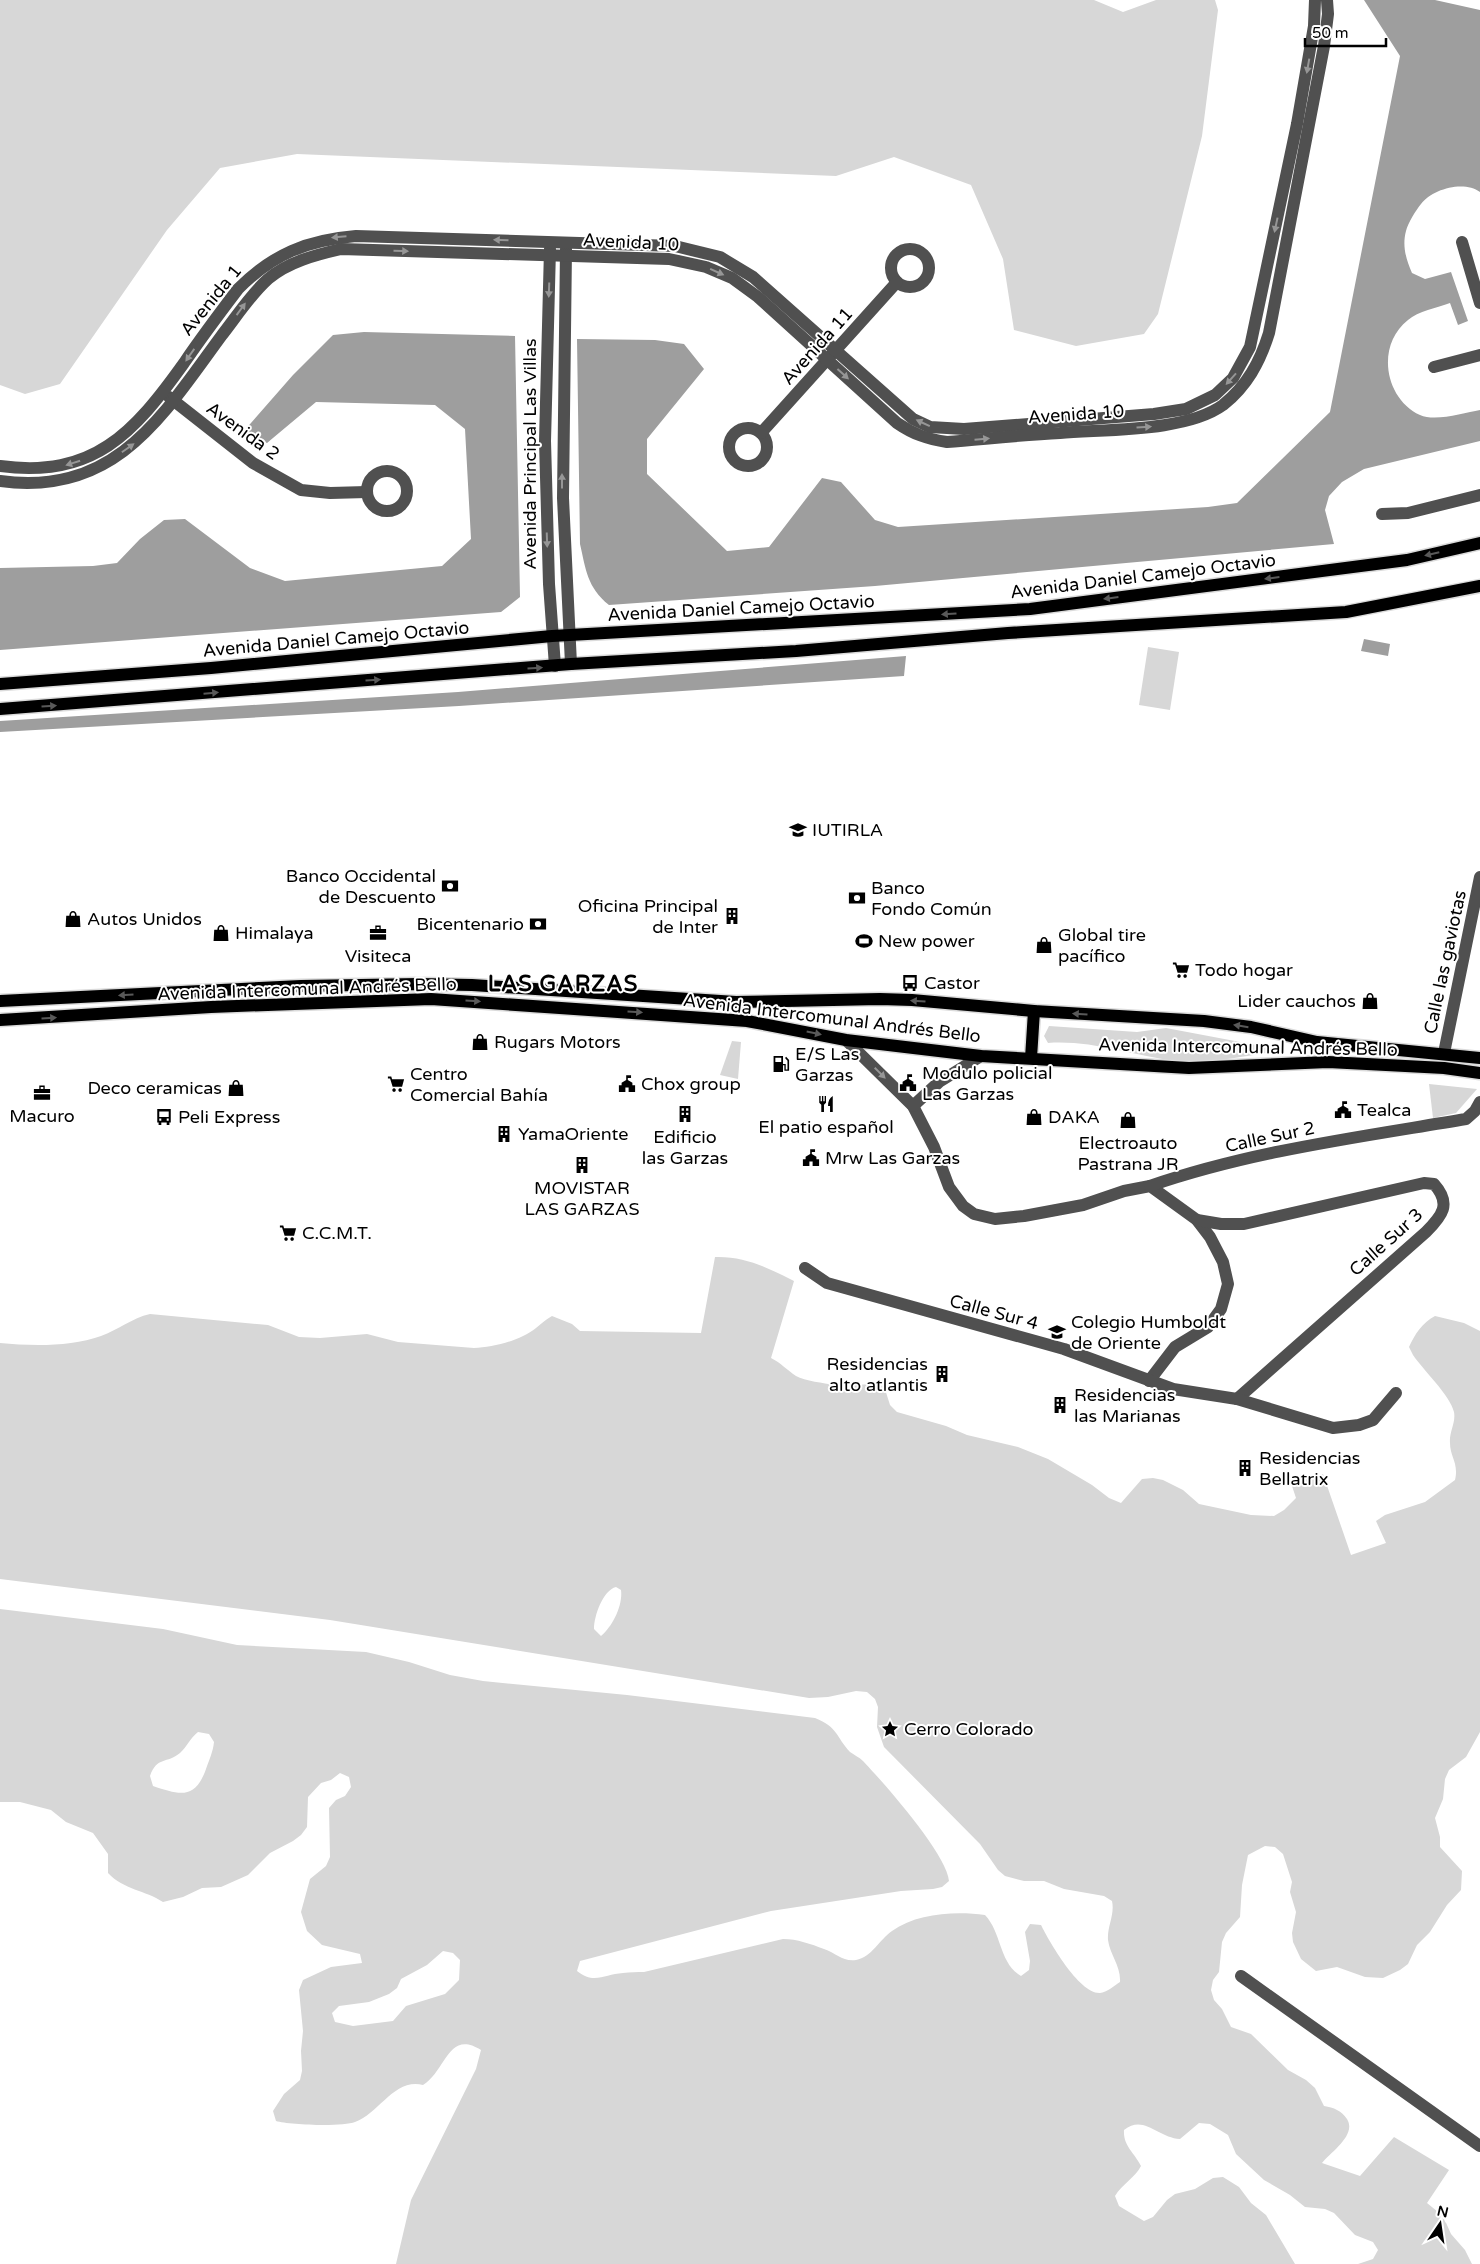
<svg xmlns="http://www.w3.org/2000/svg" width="1480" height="2264" font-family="'Varela Round',sans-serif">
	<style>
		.green { fill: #d7d7d7; fill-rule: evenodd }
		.water { fill: #9e9e9e }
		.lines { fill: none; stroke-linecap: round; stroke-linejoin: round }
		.major-casing { stroke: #dbdbdb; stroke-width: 15 }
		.minor { stroke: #505050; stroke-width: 12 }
		.major { stroke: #000; stroke-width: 12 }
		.oneway { fill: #969696 }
		.oneway2 { fill: #595959 }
		.labels { text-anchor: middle; stroke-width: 4; stroke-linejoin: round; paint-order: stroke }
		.street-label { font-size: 18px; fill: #000; stroke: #fff }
		.poi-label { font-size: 18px; fill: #000; stroke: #fff; text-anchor: start }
		.district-label { font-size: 22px; font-weight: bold; letter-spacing: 1px; fill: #000; stroke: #fff }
	</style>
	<rect width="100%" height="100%" fill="#fff"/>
	<g class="green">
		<path d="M0 0H1094L1123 12 1156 0H1215L1218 10 1202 136 1158 314 1144 334 1076 346 1014 330 1003 259 971 185 894 157 836 176 297 154 220 168 167 230 60 384 25 394 0 385Z"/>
		<path d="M1148 647 1179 652 1170 710 1139 705Z"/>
		<path d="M1049 1026 1137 1032 1166 1028 1282 1050C1252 1055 1204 1065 1174 1061 1132 1055 1091 1040 1048 1043L1044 1036Z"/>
		<path d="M732 1041 741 1042 738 1079 720 1075Z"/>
		<path d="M1429 1084 1477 1089 1456 1113 1433 1118Z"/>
		<path d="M715 1257C745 1256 768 1268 794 1281L771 1358C781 1363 787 1370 796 1376 805 1381 824 1383 834 1385 853 1388 865 1381 884 1386L890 1405 897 1412 946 1426 967 1435 1018 1447 1048 1459 1092 1485 1109 1498 1121 1503 1142 1479 1153 1478 1163 1480 1183 1490 1199 1504 1251 1515 1274 1516 1284 1510 1296 1498 1291 1483 1323 1474 1351 1555 1386 1543 1376 1521 1385 1515 1425 1502 1455 1480C1459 1463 1450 1457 1450 1443 1449 1432 1456 1423 1454 1412 1450 1395 1423 1370 1413 1355L1409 1347C1415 1334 1422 1323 1435 1316L1464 1323 1480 1331V1732L1466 1757 1449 1770 1445 1779 1443 1799 1435 1818 1440 1837V1847L1462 1871 1461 1890 1447 1905 1430 1932 1417 1945 1408 1964 1400 1970 1383 1978 1365 1977 1337 1967 1316 1971 1301 1959 1293 1942 1292 1933 1296 1912 1290 1892 1292 1882 1283 1854 1275 1847 1265 1846 1248 1855 1242 1885 1240 1917 1226 1933 1222 1942 1219 1972 1213 1980 1211 1990 1214 2000 1222 2009 1231 2027 1251 2034 1288 2070 1306 2080 1315 2088 1324 2106C1334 2108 1341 2110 1347 2119 1357 2135 1331 2152 1322 2163L1360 2176 1394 2137 1449 2170 1427 2203 1443 2216 1451 2234 1465 2250 1472 2264H1358L1373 2259 1378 2250 1373 2242 1355 2235 1334 2213 1325 2209 1305 2207 1290 2195 1264 2180 1236 2154 1228 2135 1210 2124 1199 2123 1180 2139C1158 2138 1144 2114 1124 2130 1123 2146 1134 2152 1141 2166 1135 2178 1122 2184 1115 2196L1119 2206 1144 2221 1153 2217 1167 2200 1175 2194 1195 2189 1213 2178 1223 2177 1239 2187 1251 2203 1266 2215 1295 2264H396L411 2200 476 2069 481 2050C448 2029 446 2071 423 2085 394 2078 380 2113 355 2122 343 2127 289 2125 276 2121L273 2111 284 2094 300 2080 302 2071 301 2051 303 2031 299 1990 303 1980 331 1967 362 1963 360 1954 322 1945 307 1931 301 1912 310 1879 326 1866 330 1857 329 1808 336 1800 345 1796 351 1787 349 1777 340 1773 331 1780 321 1783 308 1797 307 1827 301 1835 293 1841 270 1853 248 1875 221 1887 202 1888 183 1897 163 1902C145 1890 124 1890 108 1873V1854L93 1833 66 1822 51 1810 20 1802H0V1609L163 1629 237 1645 366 1652 409 1662 450 1675 483 1681 627 1695 815 1718C838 1727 836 1737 850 1752 854 1755 859 1757 863 1761 883 1782 947 1854 949 1881L942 1887 933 1889 901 1891 771 1911 580 1961 577 1971C594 1985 605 1974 623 1973 630 1972 637 1972 644 1972L783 1939C797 1939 811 1944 824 1949 836 1953 843 1962 856 1960 872 1957 879 1940 892 1931 917 1913 956 1911 985 1915 1002 1933 999 1963 1021 1976L1029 1970 1030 1961 1025 1932 1030 1924 1041 1925C1049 1941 1079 1994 1100 1993 1107 1992 1114 1986 1120 1982 1121 1966 1110 1955 1108 1940 1107 1926 1115 1915 1112 1901L1104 1896 1064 1889 1044 1881H1024L1005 1876 998 1870 980 1844 884 1747 877 1727 878 1707 875 1699 867 1692 856 1691 828 1697 809 1698 330 1620 0 1579V1343C31 1346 71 1347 101 1336 118 1330 132 1318 150 1314L268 1325 299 1337 320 1338 367 1334 398 1342 474 1348C493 1347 520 1341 536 1328 541 1324 545 1320 552 1316L572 1324 580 1331 701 1333ZM616 1587 621 1590C623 1605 613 1626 601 1636L594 1629C594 1616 603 1590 616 1587ZM198 1732 209 1734 214 1742C213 1752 209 1760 206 1769 195 1800 180 1795 153 1786L150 1776C157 1756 167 1764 180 1753 187 1747 190 1738 198 1732ZM443 1951 453 1953 460 1960 459 1980 445 1994 406 2006 393 2021 353 2026 335 2022 332 2013 339 2006 369 2002 389 1994 397 1988 401 1979 427 1965Z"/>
	</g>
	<g class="water">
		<path d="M1364 0H1435L1480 10V192C1464 180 1432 189 1421 204 1416 210 1408 223 1406 231 1402 246 1406 259 1412 273L1425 279 1451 272 1468 321 1458 325 1450 303C1437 308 1418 311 1408 320 1376 345 1384 398 1420 415 1435 422 1464 413 1480 410V441L1364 469 1342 482 1329 496 1325 510 1334 544 875 586 609 605C587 587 586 570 580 544L577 339 655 340 684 344 704 369 647 439V474L727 551 769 547 822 478 841 482 875 520 898 527 1208 507 1237 503 1330 412 1400 56Z"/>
		<path d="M364 332 515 336 520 597 501 612 0 650V568L93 566 117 563 140 539 164 520 185 519 250 568 285 581 442 566 471 539 465 429 435 405 316 402 267 443 244 431 293 375 333 335Z"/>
		<path d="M1364 639 1390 644 1388 656 1361 651Z"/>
		<path d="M906 656 904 676 459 706 0 732V721L458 692Z"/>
	</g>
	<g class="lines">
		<g class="major-casing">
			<g id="major">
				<path d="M0 684 211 668 552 636 1030 609 1407 560 1480 543"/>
				<path d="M0 709 571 664 796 651 1008 633 1346 612 1480 586"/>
				<path d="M0 1001 301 986 419 984 472 985 736 1002 880 999 912 1000 1034 1011 1204 1021 1251 1027 1317 1042 1480 1058"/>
				<path d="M0 1020 211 1007 431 999 747 1021 846 1040 981 1056 1189 1068 1328 1062 1444 1068 1480 1073"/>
				<path d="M1031 1058 1034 1011"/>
			</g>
		</g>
		<g class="minor">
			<path d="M1462 242 1480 303"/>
			<path d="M550 249 545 441 549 584 555 666"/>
			<path d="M566 249 563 498 571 664"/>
			<circle cx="910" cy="268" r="19"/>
			<path d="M1434 367 1480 355"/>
			<path d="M169 397 253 463 301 490 330 493 367 492"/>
			<circle cx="748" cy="447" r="19"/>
			<path d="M761 433 897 282"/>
			<path d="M0 466C93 479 134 433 184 363 201 338 219 314 238 289 273 254 307 240 356 236L675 246 720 257 753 277 913 419 930 427 964 429 1154 414 1186 409 1215 395 1233 378 1250 347 1297 124 1314 26 1315 0"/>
			<circle cx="387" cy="491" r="20"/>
			<path d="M0 481C116 497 163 415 222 335 237 316 250 295 268 279 288 262 315 255 341 249L669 259 706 267 732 278 758 297 897 423C913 434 927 439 947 442 985 439 1022 435 1060 433 1106 429 1186 432 1223 405 1247 386 1260 362 1269 333L1324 46 1328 14 1327 0"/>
			<path d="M1382 514 1408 513 1480 495"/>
			<path d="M846 1040 913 1106 934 1147 949 1187 963 1206 974 1214 995 1219 1024 1216 1083 1205 1124 1191 1150 1186 1197 1220 1210 1237 1223 1262 1228 1284 1221 1309 1208 1327 1175 1347 1149 1381"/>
			<path d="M1444 1053 1480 877"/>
			<path d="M913 1106 939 1082 981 1056"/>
			<path d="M1150 1186C1251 1151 1360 1137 1466 1119L1475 1111 1480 1102"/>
			<path d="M1197 1220 1221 1224H1244L1424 1183 1434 1184C1452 1204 1442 1216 1426 1232L1237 1399"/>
			<path d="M805 1268 827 1283 1064 1349 1173 1389 1237 1399 1333 1428 1359 1425 1373 1420 1396 1393"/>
			<path d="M1241 1976 1480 2146"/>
		</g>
		<use href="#major" class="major"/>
	</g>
	<defs><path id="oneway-solid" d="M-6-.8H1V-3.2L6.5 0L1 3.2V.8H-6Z" transform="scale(1.25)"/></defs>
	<g class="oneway">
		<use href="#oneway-solid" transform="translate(1308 66) rotate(100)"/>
		<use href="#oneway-solid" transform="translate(1276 225) rotate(102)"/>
		<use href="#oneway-solid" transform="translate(339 237) rotate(175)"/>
		<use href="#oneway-solid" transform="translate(501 240) rotate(-178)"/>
		<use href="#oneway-solid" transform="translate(401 251) rotate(2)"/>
		<use href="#oneway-solid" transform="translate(717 272) rotate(24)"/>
		<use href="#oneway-solid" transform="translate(549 290) rotate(92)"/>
		<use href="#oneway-solid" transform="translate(241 309) rotate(-54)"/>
		<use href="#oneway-solid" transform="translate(190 355) rotate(125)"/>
		<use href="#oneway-solid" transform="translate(843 374) rotate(42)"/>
		<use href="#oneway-solid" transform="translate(1231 379) rotate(132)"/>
		<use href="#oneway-solid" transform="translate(923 423) rotate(-155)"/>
		<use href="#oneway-solid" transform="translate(1144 427) rotate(-4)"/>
		<use href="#oneway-solid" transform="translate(982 439) rotate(-5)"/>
		<use href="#oneway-solid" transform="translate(128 448) rotate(-35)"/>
		<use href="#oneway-solid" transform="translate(73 463) rotate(162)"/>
		<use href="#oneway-solid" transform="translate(562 481) rotate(-90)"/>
		<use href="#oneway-solid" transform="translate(547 540) rotate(88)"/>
		<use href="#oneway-solid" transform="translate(880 1073) rotate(45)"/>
	</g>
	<g class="oneway2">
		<use href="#oneway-solid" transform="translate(1432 554) rotate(167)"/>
		<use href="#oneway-solid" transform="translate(1272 578) rotate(173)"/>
		<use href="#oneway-solid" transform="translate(1111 598) rotate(173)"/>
		<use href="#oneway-solid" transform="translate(949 614) rotate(176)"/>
		<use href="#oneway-solid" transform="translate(535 668) rotate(-4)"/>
		<use href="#oneway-solid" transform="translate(373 680) rotate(-4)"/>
		<use href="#oneway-solid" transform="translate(211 693) rotate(-5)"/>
		<use href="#oneway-solid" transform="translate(49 706) rotate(-4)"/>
		<use href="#oneway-solid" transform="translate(126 995) rotate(177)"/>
		<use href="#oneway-solid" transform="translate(473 1001) rotate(3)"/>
		<use href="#oneway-solid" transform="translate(918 1001) rotate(-176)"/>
		<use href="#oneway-solid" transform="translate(635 1012) rotate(4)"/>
		<use href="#oneway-solid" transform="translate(1080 1014) rotate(-176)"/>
		<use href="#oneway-solid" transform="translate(49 1018) rotate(-3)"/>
		<use href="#oneway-solid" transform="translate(1241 1026) rotate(-171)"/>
		<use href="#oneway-solid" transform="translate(814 1033) rotate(12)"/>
	</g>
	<defs>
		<g id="university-bare" transform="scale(1.35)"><path d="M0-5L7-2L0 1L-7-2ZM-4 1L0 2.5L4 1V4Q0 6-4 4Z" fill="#000" stroke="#fff" stroke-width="2.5" paint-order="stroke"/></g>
		<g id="bank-bare" transform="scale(1.35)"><path d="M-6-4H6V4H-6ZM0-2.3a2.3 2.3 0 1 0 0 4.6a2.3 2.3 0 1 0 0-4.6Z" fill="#000" stroke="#fff" stroke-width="2.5" paint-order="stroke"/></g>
		<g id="building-bare" transform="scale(1.35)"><path d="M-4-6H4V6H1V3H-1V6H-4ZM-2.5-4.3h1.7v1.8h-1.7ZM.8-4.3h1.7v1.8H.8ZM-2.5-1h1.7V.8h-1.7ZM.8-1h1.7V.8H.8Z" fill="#000" stroke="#fff" stroke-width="2.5" paint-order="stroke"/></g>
		<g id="shop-bare" transform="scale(1.35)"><path d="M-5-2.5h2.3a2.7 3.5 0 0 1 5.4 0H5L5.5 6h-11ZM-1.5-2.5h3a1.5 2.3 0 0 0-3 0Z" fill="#000" stroke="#fff" stroke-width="2.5" paint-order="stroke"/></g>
		<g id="office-bare" transform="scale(1.35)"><path d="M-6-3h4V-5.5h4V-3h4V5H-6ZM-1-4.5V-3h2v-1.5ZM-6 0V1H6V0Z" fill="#000" stroke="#fff" stroke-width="2.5" paint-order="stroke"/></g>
		<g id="stadium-bare" transform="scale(1.35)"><path d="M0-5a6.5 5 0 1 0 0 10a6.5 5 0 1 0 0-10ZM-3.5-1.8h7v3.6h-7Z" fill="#000" stroke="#fff" stroke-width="2.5" paint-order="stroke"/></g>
		<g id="supermarket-bare" transform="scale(1.35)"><path d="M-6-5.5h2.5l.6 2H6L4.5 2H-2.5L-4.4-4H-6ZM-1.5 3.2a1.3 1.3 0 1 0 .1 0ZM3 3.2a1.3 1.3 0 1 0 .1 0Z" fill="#000" stroke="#fff" stroke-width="2.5" paint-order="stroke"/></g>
		<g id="bus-bare" transform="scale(1.35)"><path d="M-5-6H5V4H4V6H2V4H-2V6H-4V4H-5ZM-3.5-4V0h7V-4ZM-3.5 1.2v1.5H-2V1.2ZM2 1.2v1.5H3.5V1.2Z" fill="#000" stroke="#fff" stroke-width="2.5" paint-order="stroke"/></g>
		<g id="fuel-bare" transform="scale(1.35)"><path d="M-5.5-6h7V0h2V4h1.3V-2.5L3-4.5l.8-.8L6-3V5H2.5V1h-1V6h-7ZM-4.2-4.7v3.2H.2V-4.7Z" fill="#000" stroke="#fff" stroke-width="2.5" paint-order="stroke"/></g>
		<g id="civic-bare" transform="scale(1.35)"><path d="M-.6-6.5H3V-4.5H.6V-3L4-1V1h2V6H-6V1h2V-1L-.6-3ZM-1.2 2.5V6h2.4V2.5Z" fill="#000" stroke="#fff" stroke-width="2.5" paint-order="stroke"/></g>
		<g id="restaurant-bare" transform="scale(1.35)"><path d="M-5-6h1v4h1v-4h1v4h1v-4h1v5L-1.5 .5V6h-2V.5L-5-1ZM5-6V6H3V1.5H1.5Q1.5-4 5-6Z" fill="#000" stroke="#fff" stroke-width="2.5" paint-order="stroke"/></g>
		<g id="school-bare" transform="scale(1.35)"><path d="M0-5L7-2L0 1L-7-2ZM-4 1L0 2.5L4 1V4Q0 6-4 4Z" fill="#000" stroke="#fff" stroke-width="2.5" paint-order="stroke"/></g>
		<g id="sight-bare" transform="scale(1.35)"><path d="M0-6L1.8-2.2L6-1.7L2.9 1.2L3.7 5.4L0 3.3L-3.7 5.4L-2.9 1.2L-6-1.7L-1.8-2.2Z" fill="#000" stroke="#fff" stroke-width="2.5" paint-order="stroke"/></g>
	</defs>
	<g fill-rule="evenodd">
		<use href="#university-bare" x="798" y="830"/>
		<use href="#bank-bare" x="450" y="886"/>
		<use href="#bank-bare" x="857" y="898"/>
		<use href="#building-bare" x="732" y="916"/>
		<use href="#shop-bare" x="73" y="919"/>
		<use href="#bank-bare" x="538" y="924"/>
		<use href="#shop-bare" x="221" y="933"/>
		<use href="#office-bare" x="378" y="933"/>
		<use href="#stadium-bare" x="864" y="941"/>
		<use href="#shop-bare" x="1044" y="945"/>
		<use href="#supermarket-bare" x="1181" y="970"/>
		<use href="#bus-bare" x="910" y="983"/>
		<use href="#shop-bare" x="1370" y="1001"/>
		<use href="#shop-bare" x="480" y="1042"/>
		<use href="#fuel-bare" x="781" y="1064"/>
		<use href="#civic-bare" x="908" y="1083"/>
		<use href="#supermarket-bare" x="396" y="1084"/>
		<use href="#civic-bare" x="627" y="1084"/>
		<use href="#shop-bare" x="236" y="1088"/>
		<use href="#office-bare" x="42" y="1093"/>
		<use href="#restaurant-bare" x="826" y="1104"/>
		<use href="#civic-bare" x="1343" y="1110"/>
		<use href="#building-bare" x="685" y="1114"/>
		<use href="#bus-bare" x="164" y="1117"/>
		<use href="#shop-bare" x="1034" y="1117"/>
		<use href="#shop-bare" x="1128" y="1120"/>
		<use href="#building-bare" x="504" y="1134"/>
		<use href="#civic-bare" x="811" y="1158"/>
		<use href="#building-bare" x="582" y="1165"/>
		<use href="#supermarket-bare" x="288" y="1233"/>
		<use href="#school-bare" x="1057" y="1332"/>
		<use href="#building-bare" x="942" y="1374"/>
		<use href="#building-bare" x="1060" y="1405"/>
		<use href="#building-bare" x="1245" y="1468"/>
		<use href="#sight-bare" x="890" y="1729"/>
	</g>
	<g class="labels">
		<g class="street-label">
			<text transform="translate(631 242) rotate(3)" y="6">Avenida 10</text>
			<text transform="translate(211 300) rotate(-51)" y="6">Avenida 1</text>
			<text transform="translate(817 346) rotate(-48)" y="6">Avenida 11</text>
			<text transform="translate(1076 414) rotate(-4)" y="6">Avenida 10</text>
			<text transform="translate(243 431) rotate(36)" y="6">Avenida 2</text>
			<text transform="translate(530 454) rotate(-90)" y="6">Avenida Principal Las Villas</text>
			<text transform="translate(1143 576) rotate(-7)" y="6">Avenida Daniel Camejo Octavio</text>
			<text transform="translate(741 608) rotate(-3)" y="6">Avenida Daniel Camejo Octavio</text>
			<text transform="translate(336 639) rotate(-5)" y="6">Avenida Daniel Camejo Octavio</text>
			<text transform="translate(1445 962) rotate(-78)" y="6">Calle las gaviotas</text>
			<text transform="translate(307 989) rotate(-2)" y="6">Avenida Intercomunal Andrés Bello</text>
			<text transform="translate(832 1018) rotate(7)" y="6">Avenida Intercomunal Andrés Bello</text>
			<text transform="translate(1248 1047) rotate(1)" y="6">Avenida Intercomunal Andrés Bello</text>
			<text transform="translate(1270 1137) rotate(-12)" y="6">Calle Sur 2</text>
			<text transform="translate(1386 1242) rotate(-42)" y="6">Calle Sur 3</text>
			<text transform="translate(994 1312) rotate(15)" y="6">Calle Sur 4</text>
		</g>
		<g class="poi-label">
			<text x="812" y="836">IUTIRLA</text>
			<text x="436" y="882" text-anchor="end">Banco Occidental<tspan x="436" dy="21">de Descuento</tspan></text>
			<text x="871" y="894">Banco<tspan x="871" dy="21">Fondo Común</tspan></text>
			<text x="718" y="912" text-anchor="end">Oficina Principal<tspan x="718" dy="21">de Inter</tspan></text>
			<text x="87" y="925">Autos Unidos</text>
			<text x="524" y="930" text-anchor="end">Bicentenario</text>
			<text x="235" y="939">Himalaya</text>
			<text x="1058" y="941">Global tire<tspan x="1058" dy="21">pacífico</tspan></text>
			<text x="878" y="947">New power</text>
			<text x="378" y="962" text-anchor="middle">Visiteca</text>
			<text x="1195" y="976">Todo hogar</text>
			<text x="924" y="989">Castor</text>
			<text x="1356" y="1007" text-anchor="end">Lider cauchos</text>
			<text x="494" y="1048">Rugars Motors</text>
			<text x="795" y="1060">E/S Las<tspan x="795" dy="21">Garzas</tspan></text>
			<text x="922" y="1079">Modulo policial<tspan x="922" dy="21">Las Garzas</tspan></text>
			<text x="410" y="1080">Centro<tspan x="410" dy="21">Comercial Bahía</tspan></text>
			<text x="641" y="1090">Chox group</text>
			<text x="222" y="1094" text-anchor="end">Deco ceramicas</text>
			<text x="1357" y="1116">Tealca</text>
			<text x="42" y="1122" text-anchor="middle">Macuro</text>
			<text x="178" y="1123">Peli Express</text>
			<text x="1048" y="1123">DAKA</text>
			<text x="826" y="1133" text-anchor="middle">El patio español</text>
			<text x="518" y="1140">YamaOriente</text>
			<text x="685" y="1143" text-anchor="middle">Edificio<tspan x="685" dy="21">las Garzas</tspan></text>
			<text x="1128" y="1149" text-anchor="middle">Electroauto<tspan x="1128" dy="21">Pastrana JR</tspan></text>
			<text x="825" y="1164">Mrw Las Garzas</text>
			<text x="582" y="1194" text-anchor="middle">MOVISTAR<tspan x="582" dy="21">LAS GARZAS</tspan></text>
			<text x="302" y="1239">C.C.M.T.</text>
			<text x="1071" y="1328">Colegio Humboldt<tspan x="1071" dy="21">de Oriente</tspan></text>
			<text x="928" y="1370" text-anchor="end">Residencias<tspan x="928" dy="21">alto atlantis</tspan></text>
			<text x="1074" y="1401">Residencias<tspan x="1074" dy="21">las Marianas</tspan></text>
			<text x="1259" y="1464">Residencias<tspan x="1259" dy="21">Bellatrix</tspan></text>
			<text x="904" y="1735">Cerro Colorado</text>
		</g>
		<g class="district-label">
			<text x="563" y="991">LAS GARZAS</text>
		</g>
	</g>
	<g transform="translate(1440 2224) rotate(13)" stroke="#ffffff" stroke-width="4" paint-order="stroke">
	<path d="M0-4L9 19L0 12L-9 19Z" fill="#000000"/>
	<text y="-8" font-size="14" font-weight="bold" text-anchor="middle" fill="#000000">N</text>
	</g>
	<path d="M1305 38v8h81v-8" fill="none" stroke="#000000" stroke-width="2.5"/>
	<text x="1312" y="38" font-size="15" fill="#000000" stroke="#ffffff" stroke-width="4" paint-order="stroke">50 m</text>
</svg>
